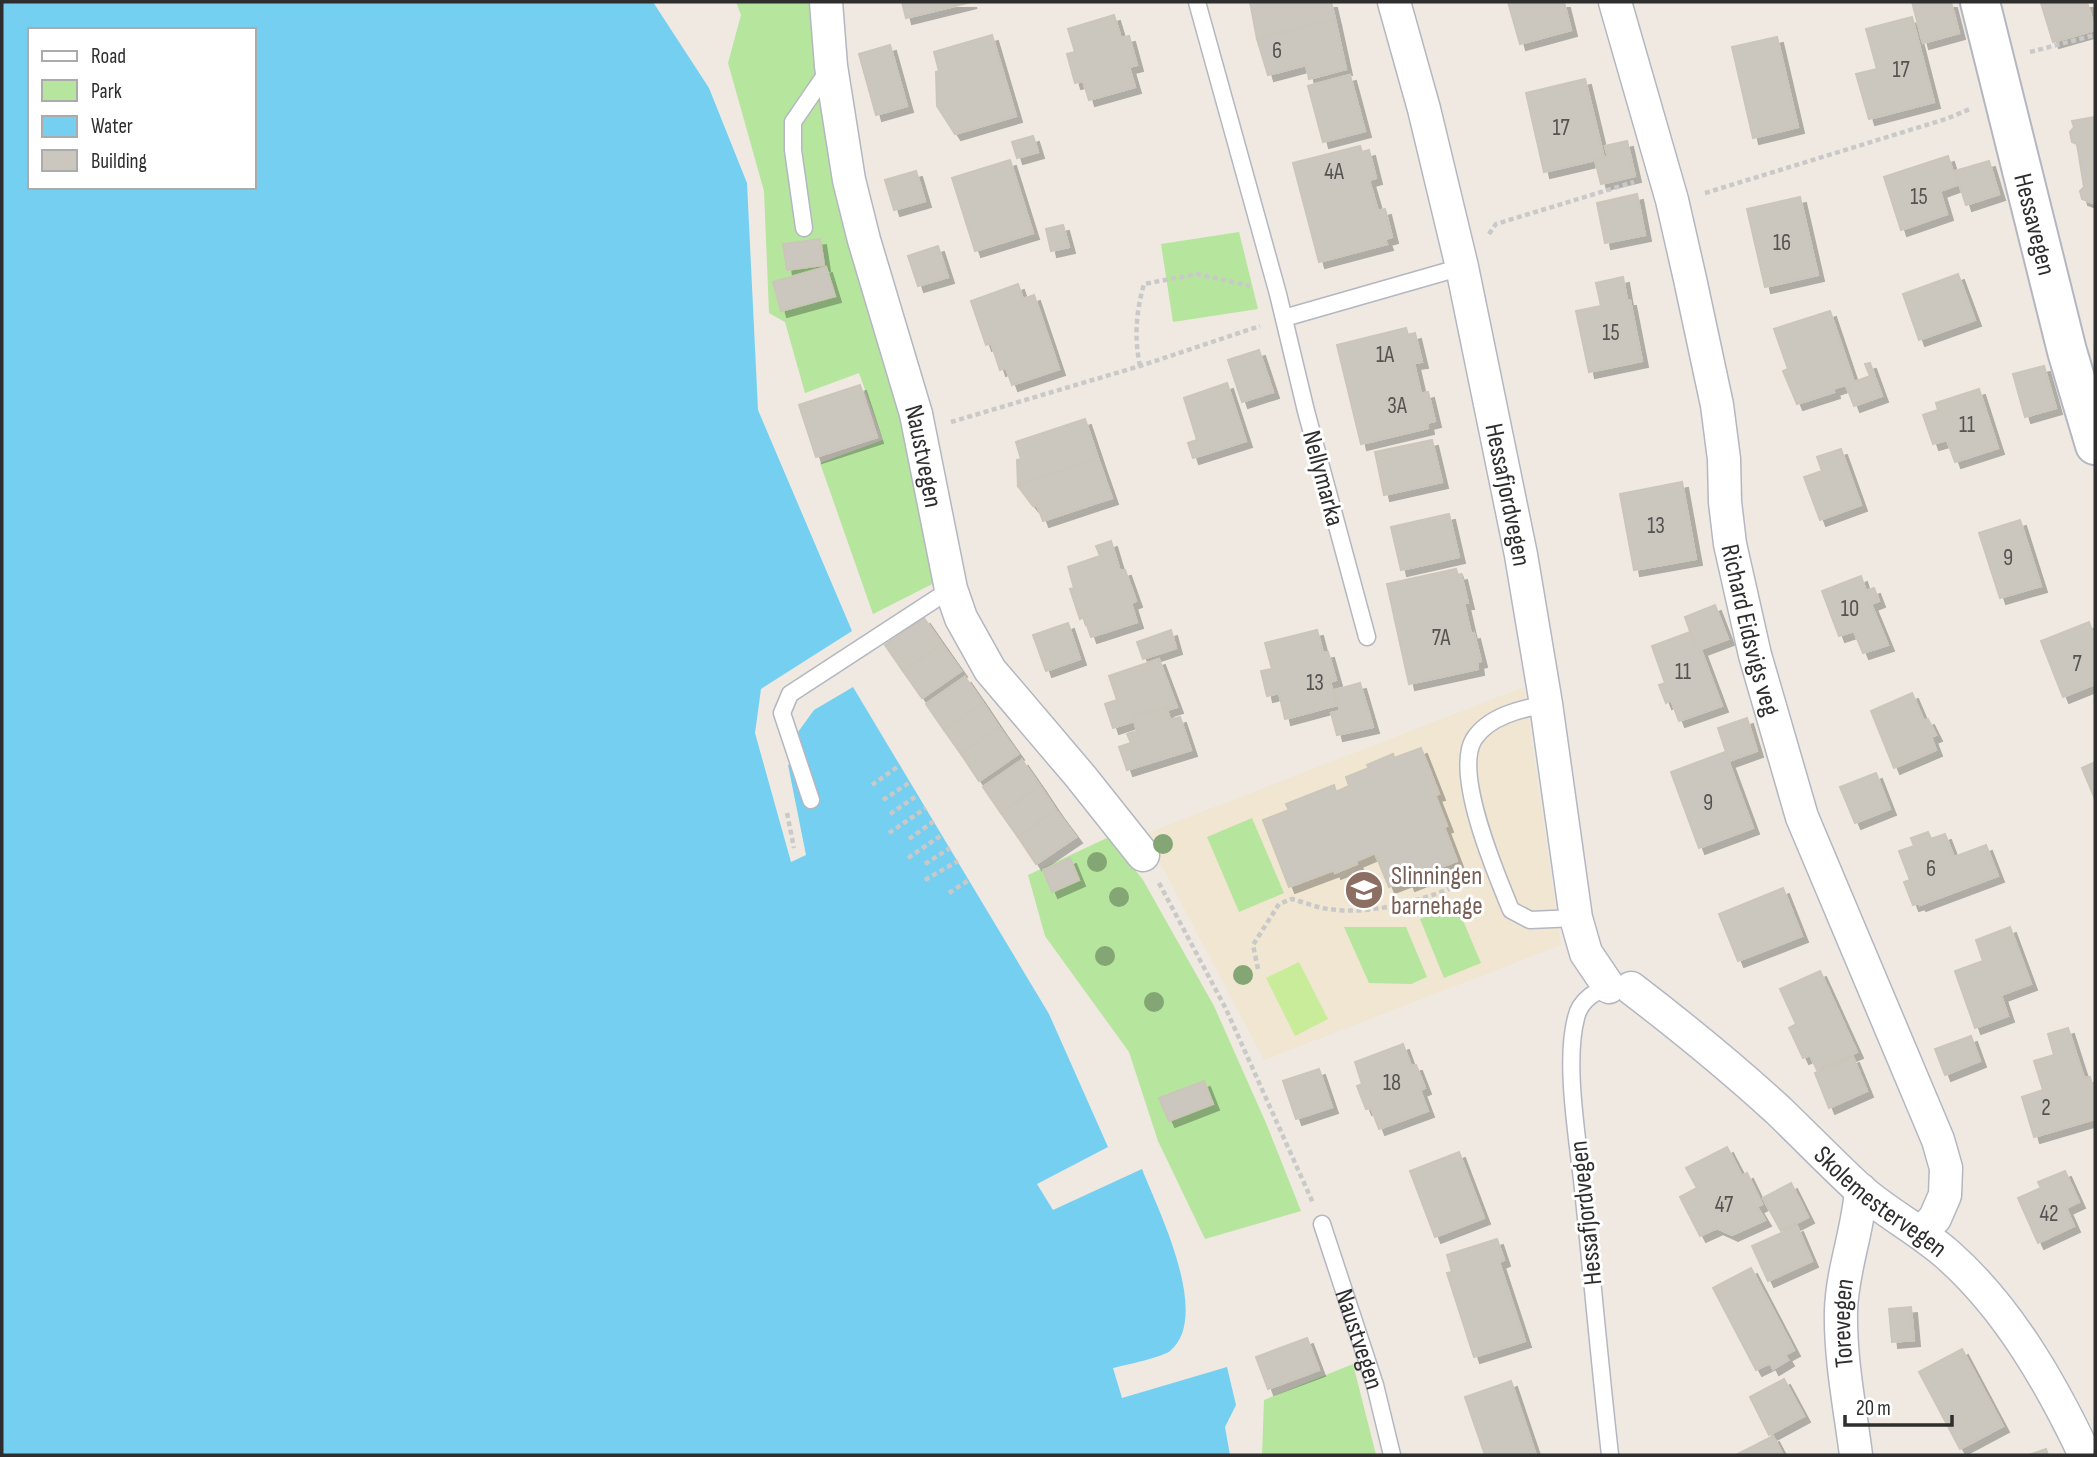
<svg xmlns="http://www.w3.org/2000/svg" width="2097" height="1457" font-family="'Sofia Sans Condensed',sans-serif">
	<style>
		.education { fill: #f0e6d1 }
		.green { fill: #b6e59e }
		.pitch { fill: #c9ec9a }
		.water { fill: #75cff0; fill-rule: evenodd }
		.building { fill: #cbc7bf; stroke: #cbc5ba; stroke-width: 2; filter: url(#shadow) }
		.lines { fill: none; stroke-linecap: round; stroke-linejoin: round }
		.lane-casing { stroke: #b4b7c1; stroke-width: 19 }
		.street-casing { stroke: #b4b7c1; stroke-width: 35 }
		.secondary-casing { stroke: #b4b7c1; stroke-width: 42 }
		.path { stroke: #c9c9c9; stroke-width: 4.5; stroke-dasharray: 5 3.5; stroke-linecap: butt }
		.lane { stroke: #fff; stroke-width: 16 }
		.street { stroke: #fff; stroke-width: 32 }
		.secondary { stroke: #fff; stroke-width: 38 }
		.tree { fill: #84a574 }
		.labels { text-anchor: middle; stroke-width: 6; stroke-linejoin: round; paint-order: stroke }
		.number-label { font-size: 23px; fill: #555452 }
		.street-label { font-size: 26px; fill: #2e2e2e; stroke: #fff }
		.education-label { font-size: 26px; fill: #785e54; stroke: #fff; text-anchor: start }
	</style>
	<defs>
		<filter id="shadow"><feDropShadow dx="6" dy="6" stdDeviation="0" flood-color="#0004"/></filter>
	</defs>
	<rect width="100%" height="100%" fill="#efe9e1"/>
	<path class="education" d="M1524 687 1561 945 1264 1060 1145 834Z"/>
	<g class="green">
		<path d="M736 2H835L866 195 954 573 873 614 820 463 883 440 859 373 805 393 785 322 769 313 764 191 728 63 741 15Z"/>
		<path d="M1239 232 1258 309 1173 322 1161 244Z"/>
		<path d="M1252 818 1284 893 1239 912 1207 837Z"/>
		<path d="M1109 837 1143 880 1214 1006 1266 1123 1301 1211 1205 1239 1158 1141 1129 1052 1045 936 1028 875Z"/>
		<path d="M1456 904 1481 963 1444 978 1420 919Z"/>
		<path d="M1344 927H1406L1427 977 1411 984 1369 983Z"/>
		<path d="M1353 1364 1376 1455H1262L1264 1400Z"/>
	</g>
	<path class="pitch" d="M1299 962 1328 1019 1295 1036 1266 978Z"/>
	<path class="water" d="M2 2H653L709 88 747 183 758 410 852 631 761 689 755 733 791 862 806 855 788 765 805 759 798 732 814 710 853 687 1049 1014 1108 1147 1037 1184 1053 1210 1142 1169C1158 1210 1212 1316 1170 1351 1163 1357 1125 1365 1113 1368L1122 1398 1227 1367 1236 1405 1225 1427 1230 1455H2ZM30 30H254V187H30Z"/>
	<g class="building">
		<path d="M902 2H971L906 18Z"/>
		<path d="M1250 2H1331L1335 19 1257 39Z"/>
		<path d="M1508 2H1564L1571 30 1520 44Z"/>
		<path d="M1912 2H1951L1959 33 1923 43Z"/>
		<path d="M2045 2H2087L2095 30 2053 42 2041 3Z"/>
		<path d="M1114 15 1121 38 1129 36 1137 65 1129 67 1135 87 1089 100 1083 81 1075 83 1067 54 1075 52 1068 29Z"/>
		<path d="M1912 17 1934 102 1869 119 1856 74 1877 69 1866 29Z"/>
		<path d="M1335 19 1346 69 1309 79 1306 65 1268 75 1257 39Z"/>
		<path d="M992 35 1016 116 955 134 937 106 936 72 939 71 934 52Z"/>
		<path d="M1777 37 1798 127 1753 138 1732 47Z"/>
		<path d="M890 45 907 106 876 115 859 54Z"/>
		<path d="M1350 75 1365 131 1323 142 1308 86Z"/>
		<path d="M1585 79 1604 158 1544 172 1526 93Z"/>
		<path d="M2095 117V200L2093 203 2082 199 2080 191 2084 187 2077 144 2072 142 2070 132 2074 127 2072 121Z"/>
		<path d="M1033 136 1038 152 1017 158 1012 142Z"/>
		<path d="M1627 141 1635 176 1601 184 1595 160 1608 157 1605 146Z"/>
		<path d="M1360 146 1362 152 1369 150 1376 178 1369 180 1378 211 1385 209 1392 237 1385 239 1387 244 1319 262 1293 163Z"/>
		<path d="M1948 156 1957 185 1940 191 1947 214 1901 230 1884 177Z"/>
		<path d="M1010 160 1033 233 975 251 952 178Z"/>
		<path d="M1989 161 1999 194 1966 205 1955 171Z"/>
		<path d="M916 171 925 201 894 210 885 180Z"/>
		<path d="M1637 194 1645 235 1605 243 1597 203Z"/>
		<path d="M1800 197 1818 275 1765 287 1747 209Z"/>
		<path d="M1063 225 1069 247 1051 251 1046 229Z"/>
		<path d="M820 239 824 265 787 270 783 244Z"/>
		<path d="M938 246 948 277 918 286 908 256Z"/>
		<path d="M826 267 835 296 781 311 773 282Z"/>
		<path d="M1958 274 1975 320 1919 340 1903 294Z"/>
		<path d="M1623 277 1627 300H1630L1642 361 1589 372 1576 311 1601 306 1596 283Z"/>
		<path d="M1018 284 1023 299 1034 295 1059 369 1012 385 1006 368 1000 370 991 343 986 345 971 301Z"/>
		<path d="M1830 311 1854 382 1833 389 1834 392 1797 404 1783 371 1788 369 1774 329Z"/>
		<path d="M1406 328 1408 335 1415 333 1422 362 1414 363 1421 394 1428 392 1435 421 1427 423 1428 428 1361 444 1337 345Z"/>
		<path d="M1259 350 1273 392 1242 402 1228 360Z"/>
		<path d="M1870 363 1882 396 1854 406 1846 385 1870 376 1865 364Z"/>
		<path d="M2044 366 2056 408 2025 417 2013 374Z"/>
		<path d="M1227 383 1246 441 1193 458 1188 443 1197 440 1184 398Z"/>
		<path d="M860 385 877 437 816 457 799 405Z"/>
		<path d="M1979 389 1998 448 1955 462 1947 440 1933 444 1923 415 1938 410 1936 403Z"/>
		<path d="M1085 419 1098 458 1018 486 1017 460 1021 459 1016 442Z"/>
		<path d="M1432 440 1442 482 1384 495 1375 452Z"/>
		<path d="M1841 449 1861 505 1820 520 1804 477 1822 471 1817 457Z"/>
		<path d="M1098 458 1112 498 1043 521 1037 505 1033 506 1018 486Z"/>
		<path d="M1682 482 1696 559 1634 570 1620 494Z"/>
		<path d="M1449 514 1459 557 1401 570 1391 527Z"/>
		<path d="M2020 520 2041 586 2000 598 1979 533Z"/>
		<path d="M1111 541 1120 571 1125 570 1136 601 1131 603 1137 622 1091 637 1084 617 1080 619 1070 589 1074 588 1068 567 1100 556 1096 546Z"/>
		<path d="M1456 569 1458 575 1461 574 1468 603H1464L1471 634 1474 633 1481 661 1477 662 1478 669 1409 684 1387 584Z"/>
		<path d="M1861 576 1866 591 1874 588 1879 601 1871 604 1888 645 1863 653 1854 631 1839 636 1822 591Z"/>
		<path d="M1715 605 1728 639 1699 650 1696 648 1685 617Z"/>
		<path d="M924 618 942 644 903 671 885 645Z"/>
		<path d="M2089 622 2095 639V684L2063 697 2041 641Z"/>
		<path d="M1068 623 1080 659 1046 671 1033 635Z"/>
		<path d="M1171 630 1176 648 1143 659 1137 642Z"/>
		<path d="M1317 630 1323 653 1328 652 1336 680 1330 682 1337 705 1285 719 1279 693 1267 696 1261 671 1272 669 1265 643Z"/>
		<path d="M1690 632 1696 648 1701 650 1722 706 1679 721 1671 700 1666 703 1659 685 1665 683 1652 646Z"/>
		<path d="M942 644 961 671 922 698 903 671Z"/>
		<path d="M1159 659 1177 707 1167 710 1166 706 1133 717 1134 721 1113 728 1105 704 1117 700 1109 676Z"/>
		<path d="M965 677 983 703 944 730 926 704Z"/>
		<path d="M1360 683 1373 727 1337 735 1331 713 1340 711 1335 690Z"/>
		<path d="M1912 693 1924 721 1928 719 1936 735 1931 737 1936 750 1894 768 1871 711Z"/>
		<path d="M983 703 999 727 961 754 944 730Z"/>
		<path d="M1166 706 1170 720 1180 717 1191 750 1127 770 1119 747 1131 743 1127 734 1137 731 1133 717Z"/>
		<path d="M1747 718 1757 751 1729 761 1718 728Z"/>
		<path d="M999 727 1018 754 979 781 961 754Z"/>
		<path d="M1421 748 1439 794 1435 795 1447 826 1444 827 1457 861 1430 871 1432 876 1409 885 1407 880 1389 887 1375 853 1356 861 1357 864 1335 873 1334 870 1289 887 1263 820 1289 810 1286 804 1334 785 1336 792 1349 786 1346 777 1369 768 1367 765 1393 754 1394 758Z"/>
		<path d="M1725 752 1753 828 1699 848 1671 772Z"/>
		<path d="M1022 760 1040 786 1001 813 983 787Z"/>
		<path d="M2095 762V799L2082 768Z"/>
		<path d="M1876 773 1890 809 1855 823 1840 787Z"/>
		<path d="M1040 786 1056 810 1018 837 1001 813Z"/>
		<path d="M1056 810 1076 837 1036 864 1018 837Z"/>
		<path d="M1928 832 1931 839 1945 834 1954 857 1986 845 1998 876 1920 905 1919 903 1913 905 1904 882 1910 880 1899 851 1914 846 1911 838Z"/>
		<path d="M1070 858 1079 880 1052 892 1043 870Z"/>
		<path d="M1783 888 1802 936 1738 961 1719 914Z"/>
		<path d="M2010 927 2031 984 2001 995 2008 1016 1975 1028 1955 971 1983 961 1976 940Z"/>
		<path d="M1820 971 1857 1052 1817 1070 1810 1055 1803 1058 1789 1028 1796 1024 1780 989Z"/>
		<path d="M2068 1028 2084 1078 2090 1077 2095 1095V1119L2034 1137 2022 1097 2043 1090 2034 1061 2054 1055 2048 1034Z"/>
		<path d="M1971 1036 1980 1061 1945 1075 1935 1049Z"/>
		<path d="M1403 1044 1411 1066 1416 1065 1425 1088 1420 1090 1428 1111 1379 1129 1371 1108 1366 1109 1357 1086 1362 1084 1355 1062Z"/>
		<path d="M1853 1057 1867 1091 1829 1108 1815 1073Z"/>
		<path d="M1319 1069 1332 1107 1296 1119 1283 1081Z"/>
		<path d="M1204 1081 1213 1104 1169 1121 1159 1098Z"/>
		<path d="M1727 1147 1742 1176 1747 1173 1762 1204 1757 1207 1765 1220 1732 1235 1717 1228 1700 1236 1680 1197 1697 1188 1686 1168Z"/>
		<path d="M1459 1152 1484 1218 1435 1237 1410 1171Z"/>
		<path d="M2065 1171 2079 1202 2066 1208 2074 1226 2038 1243 2018 1198 2041 1188 2038 1182Z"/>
		<path d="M1791 1183 1808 1217 1781 1231 1763 1198Z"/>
		<path d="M1797 1226 1812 1261 1768 1281 1752 1246Z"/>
		<path d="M1497 1239 1504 1260 1499 1262 1525 1341 1474 1357 1447 1273 1452 1272 1447 1255Z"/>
		<path d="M1751 1268 1794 1350 1785 1355 1788 1360 1773 1369 1770 1363 1756 1370 1713 1288Z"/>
		<path d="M1911 1307 1914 1340 1892 1342 1889 1309Z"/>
		<path d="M1307 1338 1319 1370 1268 1389 1256 1357Z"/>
		<path d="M1962 1349 2003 1426 1960 1449 1919 1372Z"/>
		<path d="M1784 1379 1804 1416 1769 1435 1750 1397Z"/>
		<path d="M1511 1381 1536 1455H1485L1465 1397Z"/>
		<path d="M1773 1436 1783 1455H1736Z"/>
		<path d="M2046 1449 2048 1455H2029Z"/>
	</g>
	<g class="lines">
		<g class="lane-casing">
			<g id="lane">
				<path d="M1197 2 1278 294 1306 411 1367 637"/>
				<path d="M804 228 793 150V122L830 68"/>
				<path d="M1284 318 1462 267"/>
				<path d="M1546 704C1521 709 1489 716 1474 739 1453 773 1496 874 1511 910L1530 920 1576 918"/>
				<path d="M811 800 782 713 790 694 951 589"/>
				<path id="s1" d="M1322 1224 1375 1385 1392 1455"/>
				<path d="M1610 1455C1600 1366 1592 1277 1583 1189 1578 1140 1564 1064 1576 1018 1580 1000 1597 988 1615 987"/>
			</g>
		</g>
		<g class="street-casing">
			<g id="street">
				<path id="s2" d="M826 2 831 66 849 180 864 240 916 414 951 589 961 618 990 670 1081 777 1143 855"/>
				<path id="s3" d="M1394 2 1424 109 1462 267 1521 555 1546 704 1576 918 1586 953 1609 987"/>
				<path id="s4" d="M1615 2 1672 200 1690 279 1717 405 1724 459 1725 502 1730 544 1755 655 1802 817 1938 1140 1946 1168 1945 1195 1935 1218 1921 1233"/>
				<path id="s5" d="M1631 988C1682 1027 1731 1067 1778 1110 1805 1136 1831 1163 1858 1188 1886 1213 1920 1230 1948 1255 2008 1308 2051 1383 2085 1455"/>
				<path id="s6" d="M1856 1455C1850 1408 1840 1359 1841 1311 1842 1270 1858 1232 1861 1190"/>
			</g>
		</g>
		<g class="secondary-casing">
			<g id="secondary">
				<path id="s7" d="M1980 2 2067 351 2095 445"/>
			</g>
		</g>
		<g class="path">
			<path d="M2030 52 2095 35"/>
			<path d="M1705 193 1946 119 1970 109"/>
			<path d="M1489 234 1496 224 1634 182"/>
			<path d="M1140 366C1134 338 1136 312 1144 284L1197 274 1250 286"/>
			<path d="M951 422 1140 366 1260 326"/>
			<path d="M872 785 900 765"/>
			<path d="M883 800 910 782"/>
			<path d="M787 813 794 848"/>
			<path d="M890 814 918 795"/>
			<path d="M889 833 926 808"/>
			<path d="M909 839 934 821"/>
			<path d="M908 858 942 835"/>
			<path d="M925 864 950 848"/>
			<path d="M925 880 958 861"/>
			<path d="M1159 883 1226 1009 1313 1203"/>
			<path d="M949 893 969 880"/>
			<path d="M1258 969 1253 945 1279 904 1292 899C1304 902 1317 908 1329 909 1374 916 1432 898 1472 879"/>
		</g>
		<use href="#lane" class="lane"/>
		<use href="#street" class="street"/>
		<use href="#secondary" class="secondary"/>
	</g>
	<g class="tree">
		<circle cx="1163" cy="844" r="10"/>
		<circle cx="1097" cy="862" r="10"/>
		<circle cx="1119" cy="897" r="10"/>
		<circle cx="1105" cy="956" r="10"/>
		<circle cx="1243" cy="975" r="10"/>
		<circle cx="1154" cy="1002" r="10"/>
	</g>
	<defs>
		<g id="school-disc" transform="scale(2.0125)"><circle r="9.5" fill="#8d6e63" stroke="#fff"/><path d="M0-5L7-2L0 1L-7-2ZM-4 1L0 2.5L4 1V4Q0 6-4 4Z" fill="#fff"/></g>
	</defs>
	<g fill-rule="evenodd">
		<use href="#school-disc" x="1364" y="890"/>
	</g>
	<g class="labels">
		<g class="number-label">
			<text x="1277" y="58">6</text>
			<text x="1901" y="77">17</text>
			<text x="1561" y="135">17</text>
			<text x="1334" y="179">4A</text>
			<text x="1919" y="204">15</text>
			<text x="1782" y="250">16</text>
			<text x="1611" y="340">15</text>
			<text x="1385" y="362">1A</text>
			<text x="1397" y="413">3A</text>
			<text x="1967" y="432">11</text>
			<text x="1656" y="533">13</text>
			<text x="2008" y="565">9</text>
			<text x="1850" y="616">10</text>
			<text x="1441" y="645">7A</text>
			<text x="2077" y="671">7</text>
			<text x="1683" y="679">11</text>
			<text x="1315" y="690">13</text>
			<text x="1708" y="810">9</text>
			<text x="1931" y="876">6</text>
			<text x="1392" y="1090">18</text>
			<text x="2046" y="1115">2</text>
			<text x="1724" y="1212">47</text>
			<text x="2049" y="1221">42</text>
		</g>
		<g class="street-label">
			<text dy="9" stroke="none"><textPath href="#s7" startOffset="229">Hessavegen</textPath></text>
			<text dy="9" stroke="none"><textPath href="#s2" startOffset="466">Naustvegen</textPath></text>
			<text transform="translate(1324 478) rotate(75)" y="9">Nellymarka</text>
			<text dy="9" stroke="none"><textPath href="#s3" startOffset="506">Hessafjordvegen</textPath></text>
			<text dy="9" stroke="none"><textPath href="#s4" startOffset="644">Richard Eidsvigs veg</textPath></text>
			<text dy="9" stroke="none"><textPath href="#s5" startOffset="329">Skolemestervegen</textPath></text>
			<text transform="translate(1585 1213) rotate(-96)" y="9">Hessafjordvegen</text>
			<text dy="9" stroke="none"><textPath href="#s6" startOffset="133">Torevegen</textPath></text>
			<text dy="9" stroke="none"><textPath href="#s1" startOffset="121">Naustvegen</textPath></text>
		</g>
		<g class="education-label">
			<text x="1391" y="884">Slinningen<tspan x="1391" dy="30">barnehage</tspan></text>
		</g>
	</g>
	<rect width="2097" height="1457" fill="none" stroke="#2e2e2e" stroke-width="7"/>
	<rect x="28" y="28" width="228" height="161" fill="#ffffff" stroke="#ababab" stroke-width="2"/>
	<rect x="42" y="51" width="35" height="10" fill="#ffffff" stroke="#ababab" stroke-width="2"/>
	<text x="91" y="63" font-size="21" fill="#2e2e2e">Road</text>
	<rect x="42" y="80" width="35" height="21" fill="#b6e59e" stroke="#ababab" stroke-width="2"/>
	<text x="91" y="98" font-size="21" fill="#2e2e2e">Park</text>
	<rect x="42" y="116" width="35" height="21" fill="#75cff0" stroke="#ababab" stroke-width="2"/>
	<text x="91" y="133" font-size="21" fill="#2e2e2e">Water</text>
	<rect x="42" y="150" width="35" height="21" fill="#cbc7bf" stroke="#ababab" stroke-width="2"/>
	<text x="91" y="168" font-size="21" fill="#2e2e2e">Building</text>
	<path d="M1845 1415v10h107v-10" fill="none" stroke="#2e2e2e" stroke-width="3.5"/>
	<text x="1856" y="1415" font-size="21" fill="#2e2e2e" stroke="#ffffff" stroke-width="5" paint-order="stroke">20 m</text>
</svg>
